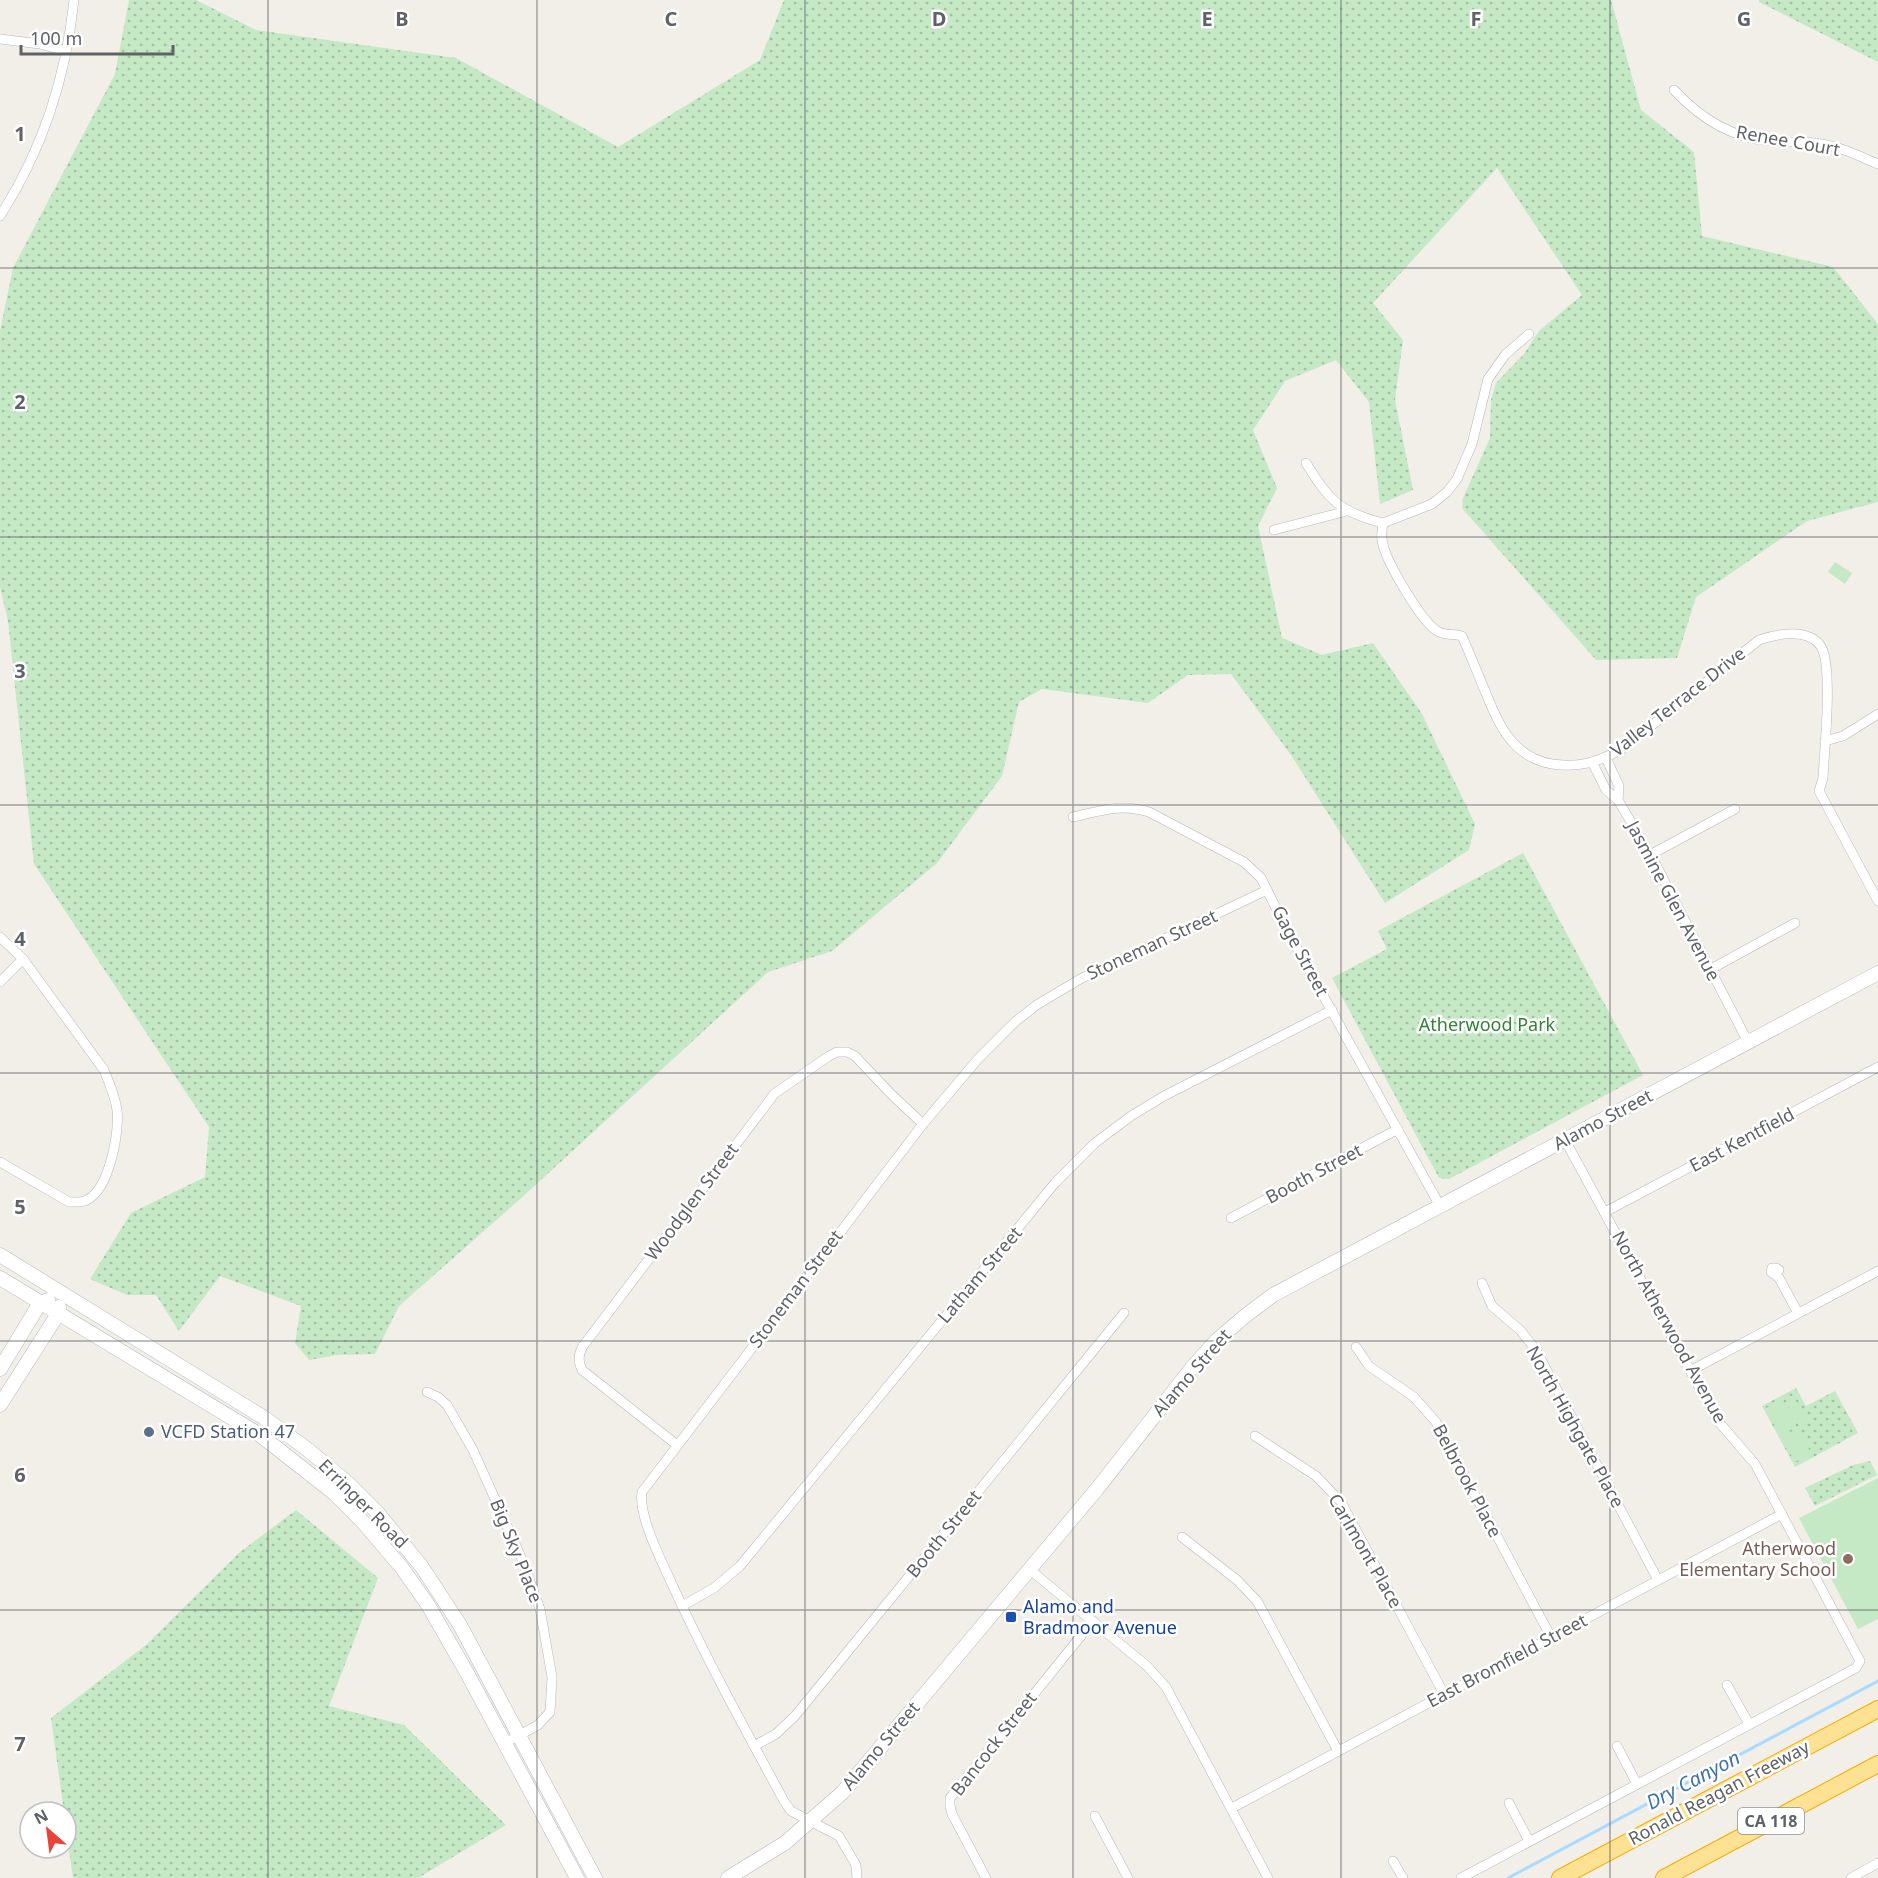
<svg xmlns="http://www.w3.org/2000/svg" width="1878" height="1878" font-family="'Noto Sans',sans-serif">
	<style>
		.grass { fill: url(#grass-dots) }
		.pitch { fill: #c5e8c5 }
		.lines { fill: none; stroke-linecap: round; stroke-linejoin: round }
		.stream { stroke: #aadaff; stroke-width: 3 }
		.street-casing { stroke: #b5b8bc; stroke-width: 10 }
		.secondary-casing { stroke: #b6babf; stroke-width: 15 }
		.highway-casing { stroke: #f9ab00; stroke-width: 18 }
		.street { stroke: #fff; stroke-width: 9 }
		.secondary { stroke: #fff; stroke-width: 14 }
		.highway { stroke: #fde293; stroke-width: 16 }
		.grid { fill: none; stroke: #5f6368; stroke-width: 1.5; stroke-opacity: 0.55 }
		.service-dot { fill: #5c6f8a; stroke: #fff; stroke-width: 2 }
		.education-dot { fill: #8d6e63; stroke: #fff; stroke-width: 2 }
		.transit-dot { fill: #1a4fb4; stroke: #fff; stroke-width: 2 }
		.labels { text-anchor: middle; stroke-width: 5; stroke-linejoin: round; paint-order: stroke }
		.shield { fill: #fff; stroke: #8f9295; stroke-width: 1.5 }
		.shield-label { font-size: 16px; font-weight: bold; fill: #5f6368 }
		.street-label { font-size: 18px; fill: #5f6368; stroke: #fff }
		.park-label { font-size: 18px; fill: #348238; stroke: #fff }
		.service-label { font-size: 18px; fill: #4e5e75; stroke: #fff; text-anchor: start }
		.education-label { font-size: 18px; fill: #785e54; stroke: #fff; text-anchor: end }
		.transit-label { font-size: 18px; fill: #164399; stroke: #fff; text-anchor: start }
		.water-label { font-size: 20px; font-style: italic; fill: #4174aa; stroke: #fff }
		.grid-label { font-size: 20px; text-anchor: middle; font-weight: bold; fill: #5f6368; stroke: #fff; stroke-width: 5; stroke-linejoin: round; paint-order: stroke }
	</style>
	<defs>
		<pattern id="grass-dots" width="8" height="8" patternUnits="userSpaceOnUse" patternTransform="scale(1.5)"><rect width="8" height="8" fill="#c5e8c5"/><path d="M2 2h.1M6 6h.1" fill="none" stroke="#a3c0a4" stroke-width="1.8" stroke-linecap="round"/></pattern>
	</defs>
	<rect width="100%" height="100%" fill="#f1efe8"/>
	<g class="grass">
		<path d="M129 0H196L256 30 456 58 618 147 760 60 784 0H1611L1641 110 1694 152 1702 236 1833 267 1878 324V502L1807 521 1696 597 1677 658 1596 660 1462 508 1463 498 1490 438 1491 400 1496 383 1524 354 1539 331 1582 295 1497 168 1373 303 1403 340 1395 400 1413 490 1380 504 1369 402 1336 360 1285 381 1253 430 1277 488 1258 526 1282 638 1322 655 1373 643 1422 714 1475 824 1469 850 1385 903 1291 755 1231 674 1188 675 1148 703 1042 689 1019 702 1002 776 937 863 832 951 768 972 519 1200 399 1306 375 1354 338 1355 309 1360 295 1343 301 1306 220 1276 179 1331 156 1295H127L90 1279 131 1213 205 1177 209 1127 34 864 8 621 0 587V331L13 268 115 74Z"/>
		<path d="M1759 0H1878V62L1759 2Z"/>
		<path d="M1523 853 1643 1075 1449 1179 1439 1178 1332 978 1387 949 1378 931Z"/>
		<path d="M1796 1388 1806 1406 1835 1391 1858 1433 1795 1467 1762 1406Z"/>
		<path d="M1870 1461 1877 1475 1815 1506 1805 1488 1853 1465Z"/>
		<path d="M296 1510 378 1578 329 1706 404 1725 506 1825 418 1878H73L66 1829V1812H64L51 1718 146 1645 240 1552Z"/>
	</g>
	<g class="pitch">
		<path d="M1835 562 1852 573 1845 584 1828 572Z"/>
		<path d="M1793 1395 1807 1422 1800 1426 1786 1400Z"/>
		<path d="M1782 1399 1796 1425 1779 1434 1766 1408Z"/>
		<path d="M1798 1428 1811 1453 1795 1462 1781 1437Z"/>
		<path d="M1878 1478V1619L1858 1629 1799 1518Z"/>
	</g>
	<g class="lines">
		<path class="stream" d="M1508 1878 1878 1681"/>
		<g class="street-casing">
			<g id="street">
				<path d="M0 39 40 44 66 51"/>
				<path d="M1674 90C1700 118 1731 138 1770 141 1787 143 1804 141 1821 144 1841 147 1859 156 1878 164"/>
				<path d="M0 216C42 151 66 77 74 0"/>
				<path d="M1306 463C1329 500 1339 512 1383 523 1381 533 1381 542 1385 551 1391 568 1423 625 1439 632 1445 635 1455 634 1462 636 1470 654 1477 672 1485 691 1499 725 1512 757 1552 764 1580 768 1598 762 1622 749L1759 640C1776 634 1806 628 1820 645 1834 662 1824 754 1823 778L1819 791 1878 901"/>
				<path d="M1383 523 1432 504 1447 492 1457 479 1472 444 1488 379 1505 355 1529 334"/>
				<path d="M1274 530 1347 511"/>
				<path d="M1825 741 1843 736 1878 714"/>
				<path d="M1606 758 1619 786 1618 800 1655 863 1748 1042"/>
				<path d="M1592 762 1606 790 1618 800"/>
				<path d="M1073 817C1101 811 1119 803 1149 812L1244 862 1261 878 1289 934 1440 1206"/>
				<path d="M1650 855 1735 809"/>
				<path d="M0 937 23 959 104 1070C109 1083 115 1095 117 1110 119 1133 110 1188 87 1200 81 1203 75 1202 69 1202L0 1162"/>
				<path d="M1711 969 1795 923"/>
				<path d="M0 982 23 959"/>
				<path d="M1605 1212 1878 1067"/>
				<path d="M1231 1218 1398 1129"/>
				<path d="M1779 1270 1776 1268H1772L1771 1272 1779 1278 1798 1313"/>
				<path d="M1482 1283 1492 1306 1520 1330 1536 1350 1658 1580"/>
				<path d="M1356 1347 1369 1366 1414 1397 1436 1422 1551 1637"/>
				<path d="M1690 1371 1878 1271"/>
				<path d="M427 1392 438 1397 447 1405 473 1450 521 1557 540 1609 552 1677 550 1712 538 1725 505 1743"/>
				<path d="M1255 1436 1316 1476 1341 1502 1444 1694"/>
				<path d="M677 1445 582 1370C578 1361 578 1355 583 1346L766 1105 774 1094 829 1056 837 1052H847L855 1056 892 1095 923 1124"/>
				<path d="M1182 1537 1237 1580 1257 1601 1338 1751"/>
				<path d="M1029 1569 1147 1666 1166 1687 1268 1878"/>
				<path d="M682 1606 714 1588 740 1566 1055 1183 1095 1143 1131 1116 1164 1096 1332 1010"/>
				<path d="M1727 1685 1749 1724"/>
				<path d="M754 1746 776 1734 795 1716 1124 1313"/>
				<path d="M1617 1746 1637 1784"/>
				<path d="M1509 1803 1529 1841"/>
				<path d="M1232 1808 1782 1514"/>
				<path d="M1095 1816 1128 1878"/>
				<path d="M1393 1861 1403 1878"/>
				<path d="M857 1878 856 1865 839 1836 791 1811 784 1801C745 1729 705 1657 671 1582 661 1560 638 1515 642 1492L923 1124 978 1059 1016 1021 1038 1004 1082 978 1267 890"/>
				<path d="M986 1878 952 1814 950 1806V1798L1093 1621"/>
				<path d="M1461 1878 1856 1668 1860 1661 1755 1464 1717 1420 1565 1140"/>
				<path d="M1851 1878 1878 1863"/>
			</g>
		</g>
		<g class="secondary-casing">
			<g id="secondary">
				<path d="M0 1255 263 1417 307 1449 349 1484 377 1512 422 1567 460 1625 595 1878"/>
				<path d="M0 1278 260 1435 334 1493 362 1521 402 1568 428 1605 467 1673 577 1878"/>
				<path d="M0 1369 40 1303 48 1300"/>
				<path d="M0 1405 58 1314 59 1307"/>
				<path d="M728 1878 785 1843 843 1792 1097 1489 1191 1369 1216 1341 1245 1316 1273 1295 1878 973"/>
			</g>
		</g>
		<g class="highway-casing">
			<g id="highway">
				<path d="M1560 1878 1878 1709"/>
				<path d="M1664 1878 1878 1764"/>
			</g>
		</g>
		<use href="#street" class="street"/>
		<use href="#secondary" class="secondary"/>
		<use href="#highway" class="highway"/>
	</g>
	<path class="grid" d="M268 0V1878M537 0V1878M805 0V1878M1073 0V1878M1341 0V1878M1610 0V1878M0 268H1878M0 537H1878M0 805H1878M0 1073H1878M0 1341H1878M0 1610H1878"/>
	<circle class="service-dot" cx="149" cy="1432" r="6"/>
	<circle class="education-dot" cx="1848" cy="1559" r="6"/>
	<rect class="transit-dot" x="1005" y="1611" width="12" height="12" rx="3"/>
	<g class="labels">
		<rect class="shield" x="1738" y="1808" width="66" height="26" rx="4.5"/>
		<g class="shield-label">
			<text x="1771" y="1827">CA 118</text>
		</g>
		<g class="street-label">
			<text transform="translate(1788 141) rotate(10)" y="6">Renee Court</text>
			<text transform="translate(1678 702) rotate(-38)" y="6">Valley Terrace Drive</text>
			<text transform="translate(1673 901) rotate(62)" y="6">Jasmine Glen Avenue</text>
			<text transform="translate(1152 945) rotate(-25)" y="6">Stoneman Street</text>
			<text transform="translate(1300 951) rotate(62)" y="6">Gage Street</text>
			<text transform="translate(1603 1120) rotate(-28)" y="6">Alamo Street</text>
			<text transform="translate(1742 1140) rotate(-28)" y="6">East Kentfield</text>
			<text transform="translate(1314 1174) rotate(-28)" y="6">Booth Street</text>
			<text transform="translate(692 1202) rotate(-53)" y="6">Woodglen Street</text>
			<text transform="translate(980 1275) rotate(-50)" y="6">Latham Street</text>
			<text transform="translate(796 1289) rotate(-53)" y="6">Stoneman Street</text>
			<text transform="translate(1669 1327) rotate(61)" y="6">North Atherwood Avenue</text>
			<text transform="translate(1192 1373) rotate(-49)" y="6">Alamo Street</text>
			<text transform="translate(1575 1427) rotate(61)" y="6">North Highgate Place</text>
			<text transform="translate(1467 1481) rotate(62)" y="6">Belbrook Place</text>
			<text transform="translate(363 1504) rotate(45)" y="6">Erringer Road</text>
			<text transform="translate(944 1534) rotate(-51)" y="6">Booth Street</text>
			<text transform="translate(516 1551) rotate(68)" y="6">Big Sky Place</text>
			<text transform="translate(1365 1551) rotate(60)" y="6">Carlmont Place</text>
			<text transform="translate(1507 1661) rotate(-28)" y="6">East Bromfield Street</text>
			<text transform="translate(994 1744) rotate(-52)" y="6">Bancock Street</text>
			<text transform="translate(881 1746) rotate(-50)" y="6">Alamo Street</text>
			<text transform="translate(1719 1793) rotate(-28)" y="6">Ronald Reagan Freeway</text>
		</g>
		<g class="park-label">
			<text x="1487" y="1031">Atherwood Park</text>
		</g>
		<g class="service-label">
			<text x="161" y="1438">VCFD Station 47</text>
		</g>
		<g class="education-label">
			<text x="1836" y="1555">Atherwood<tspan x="1836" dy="21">Elementary School</tspan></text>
		</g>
		<g class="transit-label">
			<text x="1023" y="1613">Alamo and<tspan x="1023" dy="21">Bradmoor Avenue</tspan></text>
		</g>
		<g class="water-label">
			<text transform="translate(1693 1780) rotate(-28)" y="7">Dry Canyon</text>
		</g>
	</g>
	<g class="grid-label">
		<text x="402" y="26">B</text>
		<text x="671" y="26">C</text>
		<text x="939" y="26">D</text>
		<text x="1207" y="26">E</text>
		<text x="1476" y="26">F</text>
		<text x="1744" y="26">G</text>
		<text x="20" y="141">1</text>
		<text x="20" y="409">2</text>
		<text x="20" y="678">3</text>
		<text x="20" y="946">4</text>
		<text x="20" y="1214">5</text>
		<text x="20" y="1482">6</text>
		<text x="20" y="1751">7</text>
	</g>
	<g transform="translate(48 1830) rotate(332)"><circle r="28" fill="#ffffff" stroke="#bfc1c3" stroke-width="1.5"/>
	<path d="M0-4.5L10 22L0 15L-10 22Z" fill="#ea4335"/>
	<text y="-9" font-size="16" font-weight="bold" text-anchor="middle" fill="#5f6368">N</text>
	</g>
	<path d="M21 45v9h152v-9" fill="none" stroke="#5f6368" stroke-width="3"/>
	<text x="30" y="45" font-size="18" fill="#5f6368" stroke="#ffffff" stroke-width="4.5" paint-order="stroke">100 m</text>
</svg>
